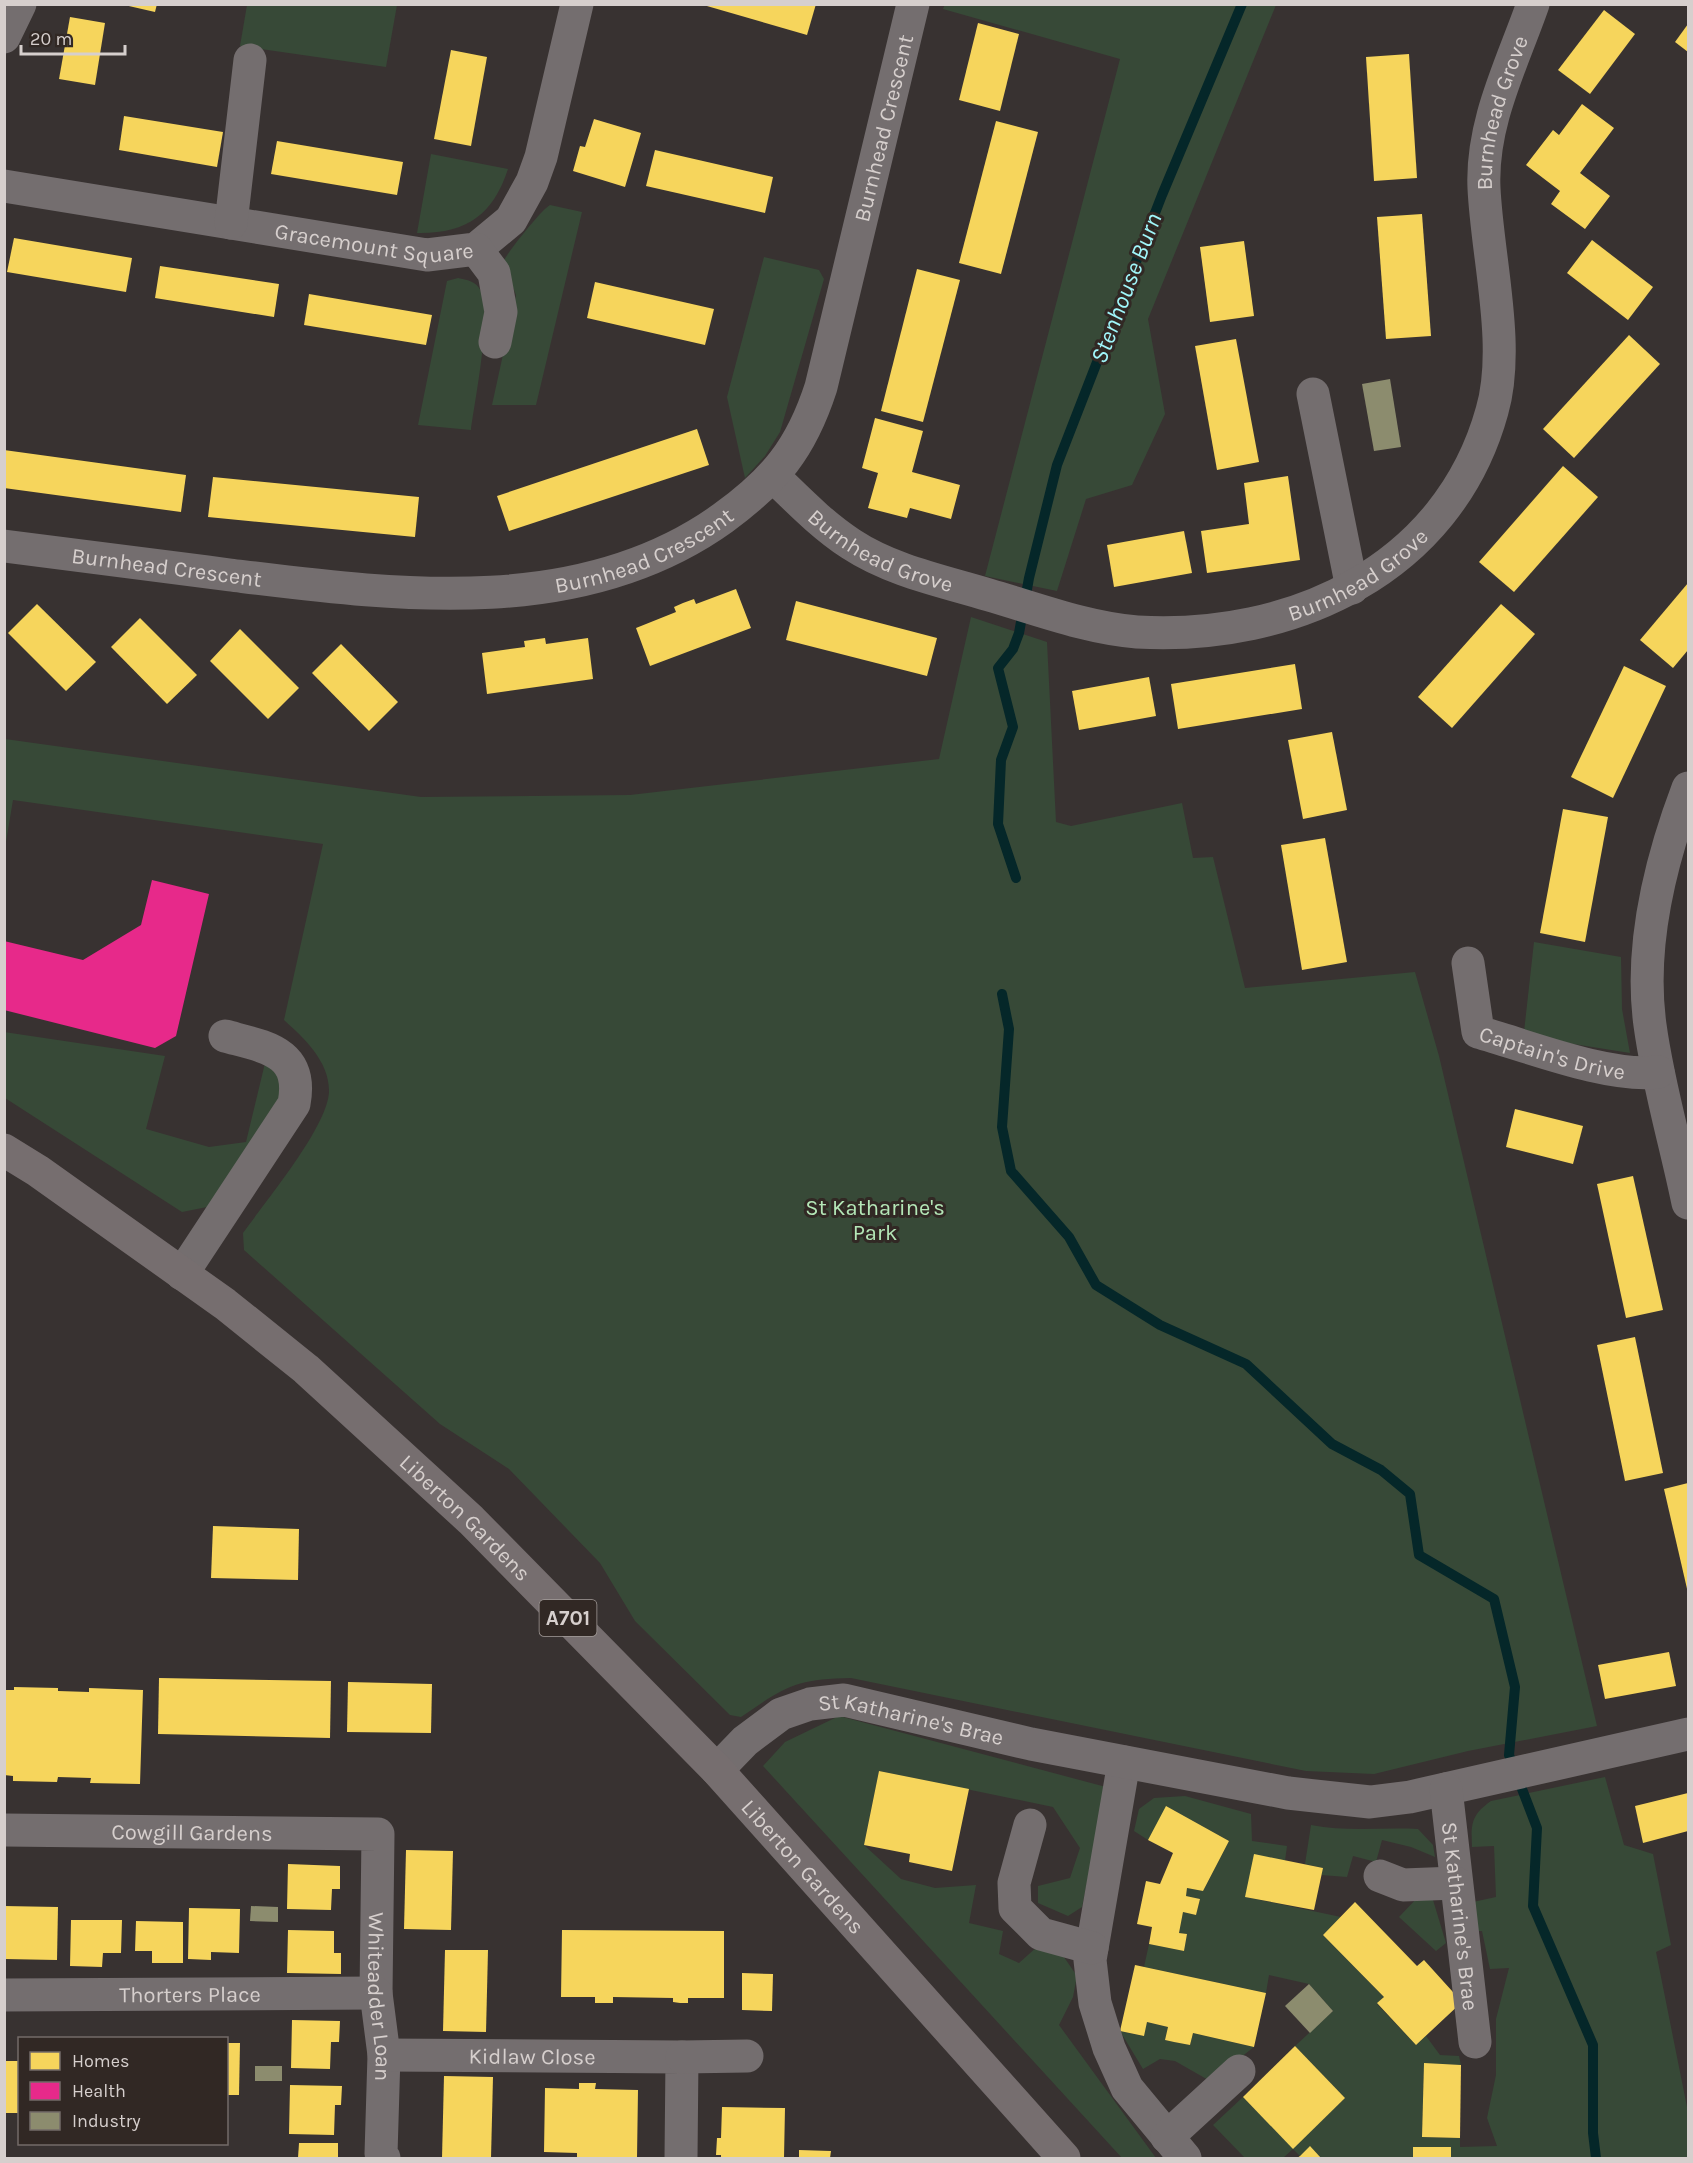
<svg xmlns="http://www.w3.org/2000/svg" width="1693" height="2163" font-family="Karla,sans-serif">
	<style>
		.green { fill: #374937 }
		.homes { fill: #f6d55c }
		.health { fill: #e7298a }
		.industry { fill: #8c8c6e }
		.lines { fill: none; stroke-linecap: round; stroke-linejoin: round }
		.stream { stroke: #052729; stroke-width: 10 }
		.minor { stroke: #746e6f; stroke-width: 33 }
		.major { stroke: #766e6f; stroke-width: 33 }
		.labels { text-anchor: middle; stroke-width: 6; stroke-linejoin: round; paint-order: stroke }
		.shield { fill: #312824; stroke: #a49d9a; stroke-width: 1.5 }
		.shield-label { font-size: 21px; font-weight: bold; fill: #d6cfcd }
		.street-label { font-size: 22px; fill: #d6cfcd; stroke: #312824 }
		.park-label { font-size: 22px; fill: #b4e7b7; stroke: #312824 }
		.water-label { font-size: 24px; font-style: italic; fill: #a0f6fa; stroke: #312824 }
	</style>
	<rect width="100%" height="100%" fill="#383231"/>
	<g class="green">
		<path d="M945 4 1276 5 1148 319 1165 414 1132 485 1086 499 1057 591 985 576 1120 59 943 9Z"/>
		<path d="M247 5H397L386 67 240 46Z"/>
		<path d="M431 154 508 169C493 215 466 234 417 233Z"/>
		<path d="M550 205 582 212 536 405H492L516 295 503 262C507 253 542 209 550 205Z"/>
		<path d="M764 257 819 270 824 279 780 432 765 456 745 478 727 397Z"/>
		<path d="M458 278C467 280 476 281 481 291 492 314 475 400 471 430L418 425 447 281Z"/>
		<path d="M971 617 1047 642 1056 822 1071 826 1182 803 1193 858 1213 857 1245 988 1415 972 1439 1056 1597 1726 1468 1751 1374 1774 1306 1771 851 1678C796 1679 786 1686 741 1717L730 1715 635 1621 600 1563 509 1469 440 1424 244 1250 243 1233C265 1202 327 1128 329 1092 330 1062 304 1038 284 1020L323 844 13 800 5 848V739L421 797 630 795 939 759Z"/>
		<path d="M1534 942 1621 957 1622 1009 1630 1053 1542 1039 1524 1032Z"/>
		<path d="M4 1032 165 1056 146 1129 209 1147 246 1142 265 1063 281 1079 282 1098 207 1207 182 1212 5 1098Z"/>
		<path d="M839 1716 1106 1787 1082 1907 1068 1916 1038 1903V1886L1070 1878 1080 1848 1053 1807 879 1771 864 1845 901 1879 935 1888 976 1885 969 1923 1003 1931 999 1954 1019 1963 1038 1946 1057 1947 1077 1976 1073 1997 1059 2025 1156 2158H1122L763 1766 785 1742Z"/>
		<path d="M1605 1777 1624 1845 1653 1854 1671 1945 1656 1952 1688 2112V2158H1451V2148L1413 2147V2158H1321L1310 2147 1300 2156 1293 2149 1283 2158H1245L1213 2125 1243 2097 1293 2148 1345 2098 1295 2046 1333 2011 1309 1984 1269 1975 1266 1993 1144 1967 1149 1944 1184 1951 1187 1934 1179 1933 1183 1912 1196 1915 1200 1899 1186 1896 1187 1888 1203 1891 1229 1841 1167 1807 1148 1840 1134 1831 1139 1809 1154 1798 1185 1796 1251 1814 1252 1841 1287 1846 1285 1861 1254 1855 1246 1897 1341 1917 1323 1935 1384 1997 1377 2004 1416 2045 1426 2036 1440 2055 1459 2056 1461 2065 1424 2064 1422 2137 1460 2138V2147L1497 2146 1487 2118 1496 2075V2019L1509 1968 1490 1969 1482 1931H1475L1473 1902 1496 1897 1494 1846 1472 1847C1471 1824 1471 1815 1491 1801Z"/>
		<path d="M1311 1825C1347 1832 1382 1827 1418 1829L1433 1845 1435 1857 1411 1847 1382 1840 1376 1862 1353 1856 1347 1877 1321 1875 1323 1868 1305 1864Z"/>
		<path d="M1420 1895 1433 1900 1446 1943 1436 1951 1399 1917Z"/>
		<path d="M1147 2022 1168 2027 1165 2040 1190 2045 1193 2033 1254 2047 1210 2081 1175 2061 1160 2059 1143 2069 1120 2031 1143 2036Z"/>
	</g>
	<g class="homes">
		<path d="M120 4H157L155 12Z"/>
		<path d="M700 4H816L807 35Z"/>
		<path d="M1604 10 1635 34 1590 94 1558 70Z"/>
		<path d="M70 17 105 23 95 85 59 79Z"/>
		<path d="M978 23 1019 34 1000 111 959 100Z"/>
		<path d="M1688 24V52L1675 42Z"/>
		<path d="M451 50 487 57 471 146 434 139Z"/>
		<path d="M1409 54 1417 178 1374 181 1366 57Z"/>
		<path d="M1582 104 1614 128 1580 173 1610 196 1585 229 1551 204 1560 191 1526 165 1553 130 1559 135Z"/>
		<path d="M124 116 223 132 217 167 119 150Z"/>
		<path d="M594 119 641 133 625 187 573 171 580 146 585 147Z"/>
		<path d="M996 121 1038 132 1001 274 959 263Z"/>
		<path d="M277 141 403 162 397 195 271 174Z"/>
		<path d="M655 150 773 177 765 213 646 186Z"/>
		<path d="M1422 214 1431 336 1386 339 1377 217Z"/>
		<path d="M14 238 132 258 126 292 7 272Z"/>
		<path d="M1592 240 1653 287 1628 320 1567 273Z"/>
		<path d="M1244 241 1254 316 1210 322 1200 247Z"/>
		<path d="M160 266 279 284 274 317 155 298Z"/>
		<path d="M917 269 960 280 923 422 881 411Z"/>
		<path d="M595 282 714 309 705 345 587 318Z"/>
		<path d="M309 294 432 315 426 345 304 325Z"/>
		<path d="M1629 335 1660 364 1574 458 1543 429Z"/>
		<path d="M1236 339 1259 462 1217 470 1195 346Z"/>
		<path d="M875 418 923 431 912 472 960 485 951 519 910 508 907 518 868 508 878 473 862 468Z"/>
		<path d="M697 429 709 465 509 531 497 496Z"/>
		<path d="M4 450 186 475 181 512 4 488Z"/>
		<path d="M1563 466 1598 497 1514 592 1479 562Z"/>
		<path d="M1288 476 1300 560 1207 573 1201 531 1249 524 1244 483Z"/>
		<path d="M213 477 419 497 415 537 208 517Z"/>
		<path d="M1184 531 1192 573 1114 587 1107 545Z"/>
		<path d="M1688 583V650L1673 668 1640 640Z"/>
		<path d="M736 589 751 628 650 666 636 628 676 612 674 607 683 603 694 599 696 604Z"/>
		<path d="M796 601 937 638 927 676 786 640Z"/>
		<path d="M37 604 96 662 66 691 8 633Z"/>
		<path d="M1501 604 1535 634 1452 728 1418 697Z"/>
		<path d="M140 618 197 675 167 704 111 647Z"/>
		<path d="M240 629 299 688 268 719 210 661Z"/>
		<path d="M545 638 546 644 588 638 593 679 487 694 482 653 525 647 524 641Z"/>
		<path d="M341 644 398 702 369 731 312 673Z"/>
		<path d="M1295 664 1302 709 1178 729 1171 684Z"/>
		<path d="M1624 666 1666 686 1613 798 1571 777Z"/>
		<path d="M1149 677 1156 716 1079 730 1072 691Z"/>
		<path d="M1332 732 1347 810 1303 819 1288 740Z"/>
		<path d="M1563 809 1608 817 1585 942 1540 933Z"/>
		<path d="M1325 838 1347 962 1302 970 1281 845Z"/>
		<path d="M1515 1109 1583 1126 1573 1164 1506 1147Z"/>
		<path d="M1633 1176 1663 1310 1626 1318 1597 1184Z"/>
		<path d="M1635 1337 1663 1473 1625 1481 1597 1345Z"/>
		<path d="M1688 1483V1593L1664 1489Z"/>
		<path d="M213 1526 299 1529 298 1580 211 1578Z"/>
		<path d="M1669 1652 1676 1686 1605 1699 1598 1665Z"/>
		<path d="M159 1678 331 1681 330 1738 158 1734Z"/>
		<path d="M348 1682 432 1684 431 1733 347 1732Z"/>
		<path d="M14 1687 58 1688V1691L89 1692V1688L143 1690 140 1784 90 1783 91 1778 58 1777 57 1782 13 1781V1776L4 1775V1690H14Z"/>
		<path d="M879 1771 969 1789 952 1871 909 1862 910 1854 864 1845Z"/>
		<path d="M1688 1793V1831L1643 1843 1635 1806Z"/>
		<path d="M1166 1806 1229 1841 1203 1891 1187 1888 1186 1896 1200 1899 1196 1915 1183 1912 1179 1933 1187 1934 1184 1951 1149 1944 1152 1927 1137 1924 1146 1881 1160 1884 1173 1853 1148 1840Z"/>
		<path d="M406 1850 453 1851 451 1930 404 1929Z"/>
		<path d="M1254 1854 1323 1868 1314 1910 1245 1897Z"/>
		<path d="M288 1864 340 1866V1889H332L331 1910 287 1909Z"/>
		<path d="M1355 1902 1417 1966 1424 1960 1462 2002 1416 2045 1377 2003 1384 1997 1323 1935Z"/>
		<path d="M4 1906 58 1907 57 1960 4 1959Z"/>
		<path d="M189 1908 240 1909 239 1953 211 1952V1960L188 1959Z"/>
		<path d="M71 1920H122L121 1953H103L102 1967 70 1966Z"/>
		<path d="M136 1921 183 1922V1963H152V1951H135Z"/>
		<path d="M288 1930 334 1931V1953H341V1974L287 1973Z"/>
		<path d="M562 1930 724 1931V1998H688V2003H680L673 2002V1998L613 1997V2003H595V1997H561Z"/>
		<path d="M445 1950H488L486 2032 443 2031Z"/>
		<path d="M1135 1965 1266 1993 1254 2047 1193 2033 1190 2045 1174 2042 1165 2040 1168 2027 1147 2022 1144 2036 1120 2031Z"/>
		<path d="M742 1973 773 1974 772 2011 742 2010Z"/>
		<path d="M292 2020 340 2021 339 2042H331L330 2069 291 2068Z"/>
		<path d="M226 2043H240L239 2095H226Z"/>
		<path d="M1295 2046 1345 2098 1293 2149 1243 2097Z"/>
		<rect x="4" y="2061" width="16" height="52"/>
		<path d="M1424 2063 1461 2065 1460 2138 1422 2137Z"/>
		<path d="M444 2076 493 2077 491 2158H442Z"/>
		<path d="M579 2083H596L595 2089 638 2090 637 2158H577V2153L544 2152 545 2088 579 2089Z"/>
		<path d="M290 2085 342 2086 341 2105H335L334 2135 289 2134Z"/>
		<path d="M722 2107 785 2108 784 2158H721V2155H716L717 2138H721Z"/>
		<path d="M299 2143H338V2158H298Z"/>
		<path d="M1310 2146 1321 2158H1297L1300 2156Z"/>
		<rect x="1413" y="2147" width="38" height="11"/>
		<path d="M799 2150 831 2151 830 2158H799Z"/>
	</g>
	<path class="health" d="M152 880 209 894 176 1036 155 1048 4 1010V941L83 960 141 925Z"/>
	<g class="industry">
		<path d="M1390 379 1401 447 1374 451 1362 384Z"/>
		<path d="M251 1906 278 1907V1922L250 1921Z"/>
		<path d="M1309 1984 1333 2011 1310 2033 1285 2006Z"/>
		<rect x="255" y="2066" width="27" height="15"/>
	</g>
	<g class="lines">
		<g class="stream">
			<path d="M1016 878 998 824 1001 760 1013 727 998 668 1013 649 1019 633 1029 578 1057 465 1162 195 1242 4"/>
			<path d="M1002 994 1009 1029 1002 1127 1011 1171 1069 1237 1096 1285 1160 1325 1246 1364 1332 1444 1381 1470 1410 1494 1419 1555 1494 1599 1515 1687 1509 1755 1537 1828 1533 1906 1593 2045V2133L1596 2158"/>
		</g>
		<g class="minor">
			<path d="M4 37 20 4"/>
			<path id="s1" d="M4 186 427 255 476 249 511 220 532 182 541 157 577 4"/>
			<path d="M231 223 250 60"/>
			<path d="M476 249 494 273 501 312 495 342"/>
			<path d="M1313 394 1352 588"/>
			<path id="s2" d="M774 477C799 501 822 525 851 544 892 571 943 581 989 595 1037 609 1087 628 1137 632 1292 641 1448 570 1492 411 1511 346 1487 256 1484 188 1481 123 1512 64 1533 4"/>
			<path id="s3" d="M4 546C80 556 155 565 230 575 394 595 580 621 723 518 775 480 801 449 821 387L913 4"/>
			<path d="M1688 788C1660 862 1639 945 1650 1025 1658 1085 1676 1144 1688 1203"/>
			<path id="s4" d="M1468 963 1478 1032C1528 1046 1608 1078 1658 1072"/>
			<path d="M182 1274 294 1104C304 1051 265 1047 225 1036"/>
			<path d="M1124 1762 1090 1960 1095 2003 1109 2048 1127 2088 1185 2158"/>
			<path id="s5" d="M717 1770 745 1741 781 1714 810 1704 844 1700 1031 1744 1288 1793 1370 1802 1410 1797 1688 1734"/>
			<path id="s6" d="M1446 1789 1475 2042"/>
			<path d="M1030 1825 1014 1883 1015 1908 1041 1934 1092 1948"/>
			<path id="s7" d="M4 1830 378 1834 376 1993 384 2055 381 2154 384 2158"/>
			<path d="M1380 1876 1403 1885 1456 1883"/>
			<path id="s8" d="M4 1995 376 1993"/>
			<path id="s9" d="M384 2055 682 2057 681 2158"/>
			<path d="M682 2057 747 2056"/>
			<path d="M1167 2137 1239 2071"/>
		</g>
		<path class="major" id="s10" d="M4 1150 38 1171 225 1304 306 1369 471 1520 717 1770 1064 2158"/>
	</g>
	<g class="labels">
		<rect class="shield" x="539.5" y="1600" width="57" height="36" rx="4.5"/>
		<g class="shield-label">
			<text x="568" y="1625">A701</text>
		</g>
		<g class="street-label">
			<text dy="8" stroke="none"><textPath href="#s2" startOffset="1158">Burnhead Grove</textPath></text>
			<text dy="8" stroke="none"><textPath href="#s3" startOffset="1170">Burnhead Crescent</textPath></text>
			<text dy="8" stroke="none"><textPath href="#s1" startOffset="375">Gracemount Square</textPath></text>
			<text dy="8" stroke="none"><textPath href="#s2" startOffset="132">Burnhead Grove</textPath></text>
			<text dy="8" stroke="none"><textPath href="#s3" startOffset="650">Burnhead Crescent</textPath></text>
			<text dy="8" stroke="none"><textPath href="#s3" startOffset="164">Burnhead Crescent</textPath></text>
			<text dy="8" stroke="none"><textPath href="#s2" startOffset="636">Burnhead Grove</textPath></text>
			<text dy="8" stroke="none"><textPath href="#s4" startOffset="147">Captain's Drive</textPath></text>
			<text dy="8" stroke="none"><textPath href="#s10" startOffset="591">Liberton Gardens</textPath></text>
			<text dy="8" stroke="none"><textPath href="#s5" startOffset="219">St Katharine's Brae</textPath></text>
			<text dy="8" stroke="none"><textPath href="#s7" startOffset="188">Cowgill Gardens</textPath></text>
			<text dy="8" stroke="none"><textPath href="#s10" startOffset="1077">Liberton Gardens</textPath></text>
			<text dy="8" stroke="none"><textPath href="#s6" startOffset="128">St Katharine's Brae</textPath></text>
			<text dy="8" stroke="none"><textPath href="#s8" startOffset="186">Thorters Place</textPath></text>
			<text dy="8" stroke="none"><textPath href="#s7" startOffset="537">Whiteadder Loan</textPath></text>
			<text dy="8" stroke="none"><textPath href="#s9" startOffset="148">Kidlaw Close</textPath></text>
		</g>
		<g class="park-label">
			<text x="875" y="1215">St Katharine's<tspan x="875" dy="25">Park</tspan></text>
		</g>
		<g class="water-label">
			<text transform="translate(1126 288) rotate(-69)" y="8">Stenhouse Burn</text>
		</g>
	</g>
	<rect width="1693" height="2163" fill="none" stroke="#d6cfcd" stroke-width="12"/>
	<rect x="18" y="2037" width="210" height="108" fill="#312824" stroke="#736b68" stroke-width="1.5"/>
	<rect x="30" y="2052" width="30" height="18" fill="#f6d55c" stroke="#736b68" stroke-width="1.5"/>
	<text x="72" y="2067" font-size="18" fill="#d6cfcd">Homes</text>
	<rect x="30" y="2082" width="30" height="18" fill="#e7298a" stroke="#736b68" stroke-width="1.5"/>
	<text x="72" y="2097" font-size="18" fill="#d6cfcd">Health</text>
	<rect x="30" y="2112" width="30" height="18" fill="#8c8c6e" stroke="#736b68" stroke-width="1.5"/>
	<text x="72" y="2127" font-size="18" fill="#d6cfcd">Industry</text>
	<path d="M21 45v9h104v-9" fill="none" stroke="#d6cfcd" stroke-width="3"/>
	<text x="30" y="45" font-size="18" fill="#d6cfcd" stroke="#312824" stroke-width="4.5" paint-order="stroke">20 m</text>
</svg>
